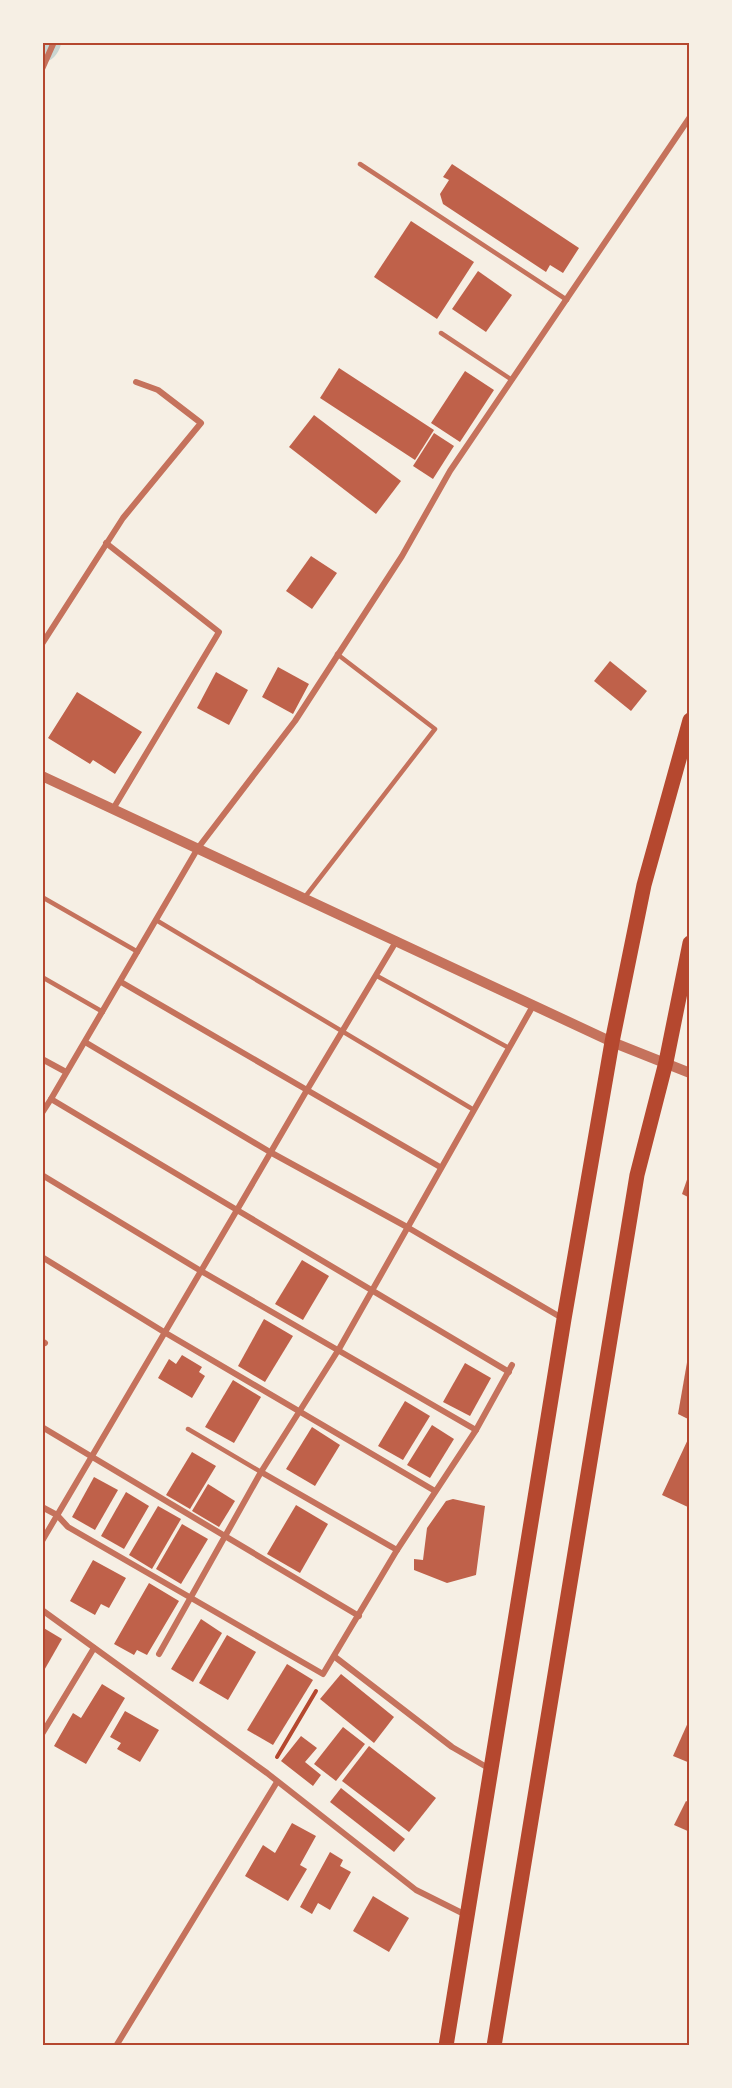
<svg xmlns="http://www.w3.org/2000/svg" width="732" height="2088" font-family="Figtree,sans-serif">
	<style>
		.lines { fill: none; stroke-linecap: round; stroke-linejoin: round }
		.canal { stroke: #c9d6d2; stroke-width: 34 }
		.building { fill: #bf614a }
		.path { stroke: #b5482f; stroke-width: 4 }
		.service { stroke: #c5725c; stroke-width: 4.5 }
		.minor { stroke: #c5725c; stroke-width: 6 }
		.tertiary { stroke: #c5725c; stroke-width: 10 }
		.primary { stroke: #b5482f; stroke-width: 15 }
		.neatline { fill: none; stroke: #b5482f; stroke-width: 2 }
	</style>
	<rect width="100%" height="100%" fill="#f6efe4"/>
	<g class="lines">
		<path class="canal" d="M42 45 44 42"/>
	</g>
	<g class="building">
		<path d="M452 164 579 248 563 273 550 265 546 272 443 204 440 194 449 180 443 177Z"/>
		<path d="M411 221 474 262 437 319 374 277Z"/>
		<path d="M478 271 512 295 486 332 452 309Z"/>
		<path d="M339 368 434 430 415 460 320 398Z"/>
		<path d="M465 371 494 390 460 442 431 423Z"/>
		<path d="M314 415 401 481 376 514 289 447Z"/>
		<path d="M434 433 454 446 433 479 413 466Z"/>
		<path d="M311 556 337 573 312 609 286 591Z"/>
		<path d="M610 661 647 691 631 711 594 681Z"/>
		<path d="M278 667 309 684 293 714 262 697Z"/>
		<path d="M216 672 248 690 229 725 197 708Z"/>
		<path d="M77 692 142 732 115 774 93 760 90 764 48 738Z"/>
		<path d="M690 1171V1198L682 1194Z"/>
		<path d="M302 1260 329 1276 303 1320 275 1304Z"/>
		<path d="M264 1319 293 1336 265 1382 238 1366Z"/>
		<path d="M689 1351H690V1420L678 1414Z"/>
		<path d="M182 1355 202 1367 199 1372 205 1376 192 1398 158 1378 169 1359 176 1364Z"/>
		<path d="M465 1363 491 1378 470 1416 443 1402Z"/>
		<path d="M233 1380 261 1397 234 1443 205 1427Z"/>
		<path d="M405 1401 430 1416 403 1460 378 1446Z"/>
		<path d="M432 1425 454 1439 430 1478 407 1465Z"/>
		<path d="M312 1427 340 1445 315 1486 286 1469Z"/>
		<path d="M690 1435V1508L662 1495Z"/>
		<path d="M192 1452 216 1466 190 1509 166 1495Z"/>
		<path d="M94 1477 118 1490 95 1530 72 1517Z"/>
		<path d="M208 1484 235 1501 219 1527 192 1511Z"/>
		<path d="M126 1492 149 1506 124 1549 101 1536Z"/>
		<path d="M453 1499 485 1506 476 1575 447 1583 414 1570V1559L423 1560 427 1528 446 1501Z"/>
		<path d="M296 1505 328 1524 300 1573 267 1554Z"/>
		<path d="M158 1506 181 1519 152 1569 129 1555Z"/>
		<path d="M182 1524 208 1539 181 1584 156 1569Z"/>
		<path d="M93 1560 126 1578 109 1608 101 1604 95 1615 70 1601Z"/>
		<path d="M149 1583 179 1601 147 1655 137 1650 134 1655 114 1644Z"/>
		<path d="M201 1619 222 1633 193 1682 171 1669Z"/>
		<path d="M42 1627 62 1639 42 1674Z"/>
		<path d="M227 1635 256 1652 228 1700 199 1683Z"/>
		<path d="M287 1664 313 1680 273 1745 247 1730Z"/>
		<path d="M341 1674 394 1717 374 1743 320 1699Z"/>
		<path d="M102 1684 125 1698 86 1764 54 1746 73 1713 81 1718Z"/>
		<path d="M125 1711 159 1730 140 1762 117 1749 121 1743 110 1737Z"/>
		<path d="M690 1718V1763L673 1756Z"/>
		<path d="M343 1727 365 1744 336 1781 314 1764Z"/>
		<path d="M301 1736 317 1748 305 1762 321 1775 313 1786 281 1761Z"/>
		<path d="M369 1746 436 1798 409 1832 342 1781Z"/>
		<path d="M341 1788 405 1839 394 1852 330 1802Z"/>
		<path d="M686 1801 690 1803V1832L674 1825Z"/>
		<path d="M292 1823 316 1836 300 1865 307 1869 288 1901 245 1876 263 1845 275 1853Z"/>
		<path d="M330 1852 343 1860 340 1866 351 1872 330 1910 318 1903 312 1914 300 1907Z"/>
		<path d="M373 1896 409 1918 389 1952 353 1931Z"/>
	</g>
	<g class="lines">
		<path class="path" d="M277 1757 316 1691"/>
		<g class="service">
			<path d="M360 164 567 300"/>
			<path d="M441 333 512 380"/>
			<path d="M42 897 138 952"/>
			<path d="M305 897 435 729 337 654"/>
			<path d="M156 920 474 1110"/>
			<path d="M377 976 509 1048"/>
			<path d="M42 977 103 1012"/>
			<path d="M188 1429 261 1472"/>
		</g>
		<g class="minor">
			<path d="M42 69 54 42"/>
			<path d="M106 543 219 632 113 809"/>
			<path d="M42 644 123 518 201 423 158 390 136 382"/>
			<path d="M121 982 307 1090 397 940"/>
			<path d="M85 1042 270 1152 407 1227 562 1318"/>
			<path d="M42 1059 66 1072"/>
			<path d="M51 1099 198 848 295 721 402 556 450 471 690 117"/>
			<path d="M42 1113 51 1099 237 1210 307 1090 440 1167"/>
			<path d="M42 1175 201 1271 237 1210 509 1372"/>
			<path d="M42 1257 164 1332 435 1491"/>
			<path d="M42 1341 45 1343"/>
			<path d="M42 1427 359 1616"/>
			<path d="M42 1507 57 1515 68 1527 323 1674 397 1550 261 1472"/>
			<path d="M42 1541 201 1271 476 1430"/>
			<path d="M397 1550 476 1430 512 1365"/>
			<path d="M42 1610 267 1773 416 1890 466 1915"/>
			<path d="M159 1654 261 1472 339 1349 534 1004"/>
			<path d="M335 1657 452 1747 490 1769"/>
			<path d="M42 1734 94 1648"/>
			<path d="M116 2046 277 1782"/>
		</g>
		<path class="tertiary" d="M42 776 612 1042 690 1073"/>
		<g class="primary">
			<path d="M446 2046 564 1319 612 1042 644 885 690 720"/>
			<path d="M494 2046 637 1175 666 1062 690 943"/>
		</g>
	</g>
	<rect width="732" height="2088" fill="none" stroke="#f6efe4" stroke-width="87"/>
	<rect x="44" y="44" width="644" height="2000" class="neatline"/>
</svg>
